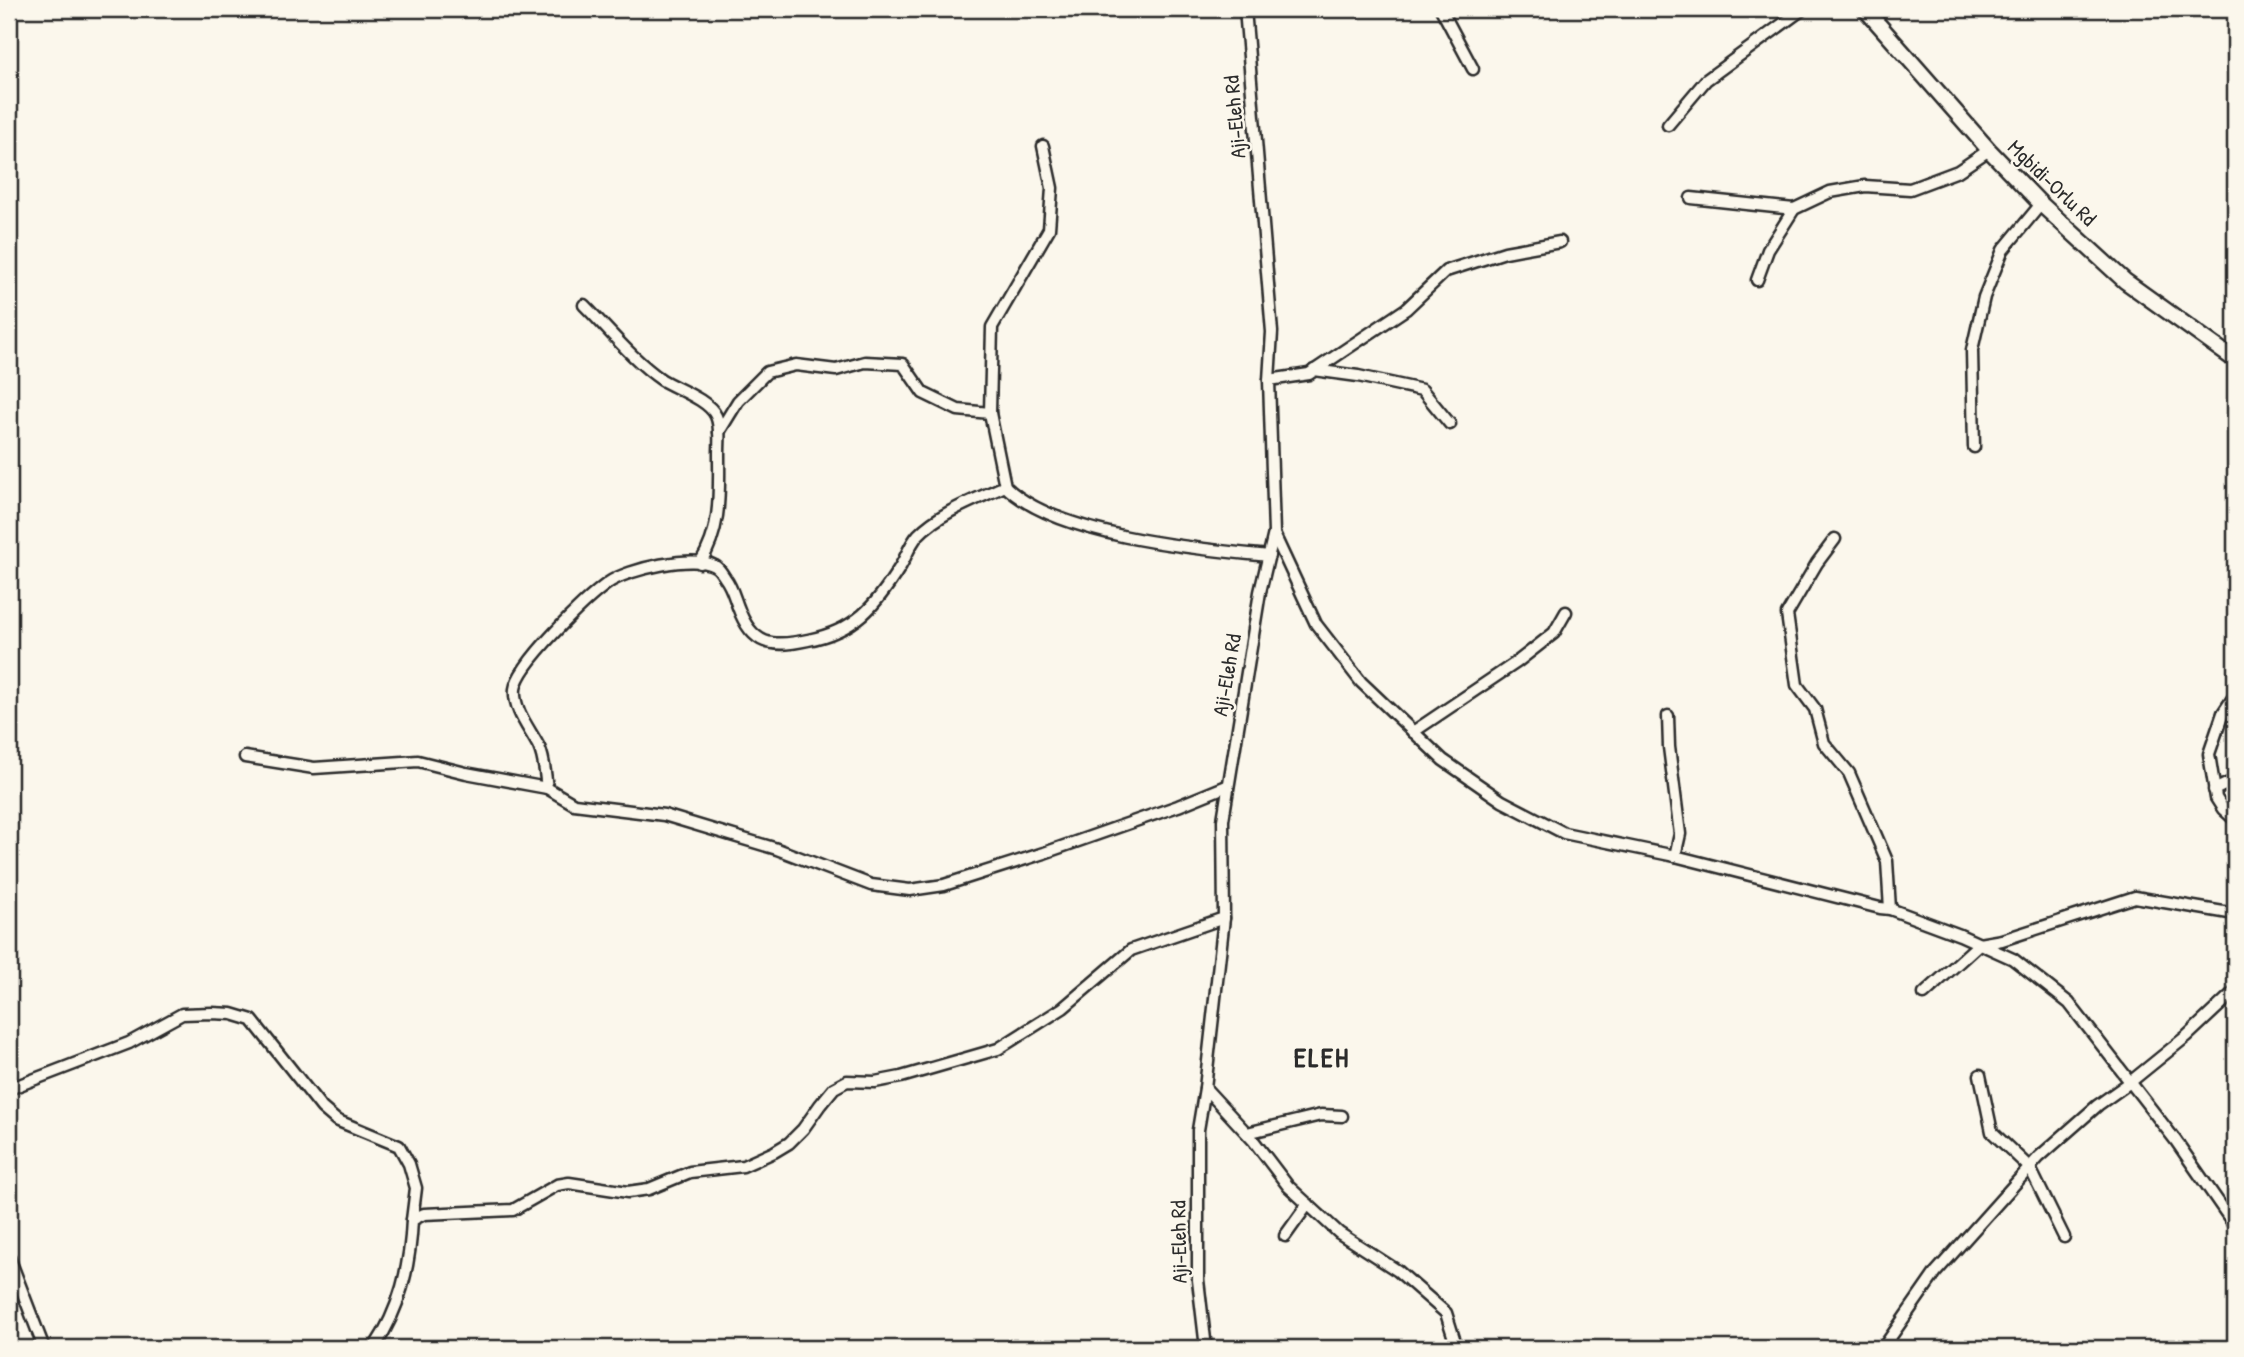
<svg xmlns="http://www.w3.org/2000/svg" width="2244" height="1357" font-family="'Patrick Hand',sans-serif">
	<style>
		.lines { fill: none; stroke-linecap: round; stroke-linejoin: round }
		.street-casing { stroke: #2b2b2b; stroke-width: 15 }
		.secondary-casing { stroke: #2b2b2b; stroke-width: 19 }
		.street { stroke: #fbf7ec; stroke-width: 10 }
		.secondary { stroke: #fbf7ec; stroke-width: 14 }
		.labels { text-anchor: middle; stroke-width: 5; stroke-linejoin: round; paint-order: stroke }
		.street-label { font-size: 21px; fill: #2b2b2b; stroke: #fbf7ec }
		.district-label { font-size: 28px; font-weight: bold; letter-spacing: 2px; fill: #2b2b2b; stroke: #fbf7ec }
	</style>
	<rect width="100%" height="100%" fill="#fbf7ec"/>
	<filter id="ink" filterUnits="userSpaceOnUse"><feTurbulence type="fractalNoise" baseFrequency=".0143" numOctaves="2"/><feDisplacementMap in="SourceGraphic" scale="14" xChannelSelector="R" yChannelSelector="G"/><feConvolveMatrix kernelMatrix="1 2 1 2 8 2 1 2 1" color-interpolation-filters="sRGB"/></filter>
	<g filter="url(#ink)">
		<g class="lines">
			<g class="street-casing">
				<g id="street">
					<path d="M1441 9 1473 69"/>
					<path d="M1668 125 1706 80 1803 9"/>
					<path d="M1691 198 1794 209"/>
					<path d="M1757 280 1768 250 1794 209 1830 192 1865 186 1910 189 1958 171 1989 150"/>
					<path d="M584 305C609 330 633 360 662 380 677 389 709 400 716 416 721 427 719 442 719 453 719 492 722 529 700 563"/>
					<path d="M1314 370 1358 376 1422 390 1450 424"/>
					<path d="M1269 380 1309 374 1406 309 1446 271 1505 252 1560 242"/>
					<path d="M990 413 992 327 1049 229 1052 188 1043 146"/>
					<path d="M719 432 738 401 767 372 796 365 836 370 865 362 903 364 923 393 958 410 990 413 1005 486"/>
					<path d="M1974 447 1972 350 1984 297 2003 250 2041 204"/>
					<path d="M1274 534 1316 624 1361 682 1443 760 1502 801 1564 833 1675 856 1880 908 1890 909 1960 935 2013 959 2069 1003 2176 1141 2235 1226"/>
					<path d="M1835 539 1817 563 1787 614 1797 685 1815 709 1824 743 1849 773 1887 861 1890 909"/>
					<path d="M2235 695 2223 713 2209 754 2216 798 2223 809 2235 820"/>
					<path d="M1668 716 1669 747 1680 834 1675 856"/>
					<path d="M1413 732 1517 662 1554 633 1566 612"/>
					<path d="M245 757 314 768 418 761 466 773 547 788 574 804 664 815 777 849 871 885 910 890 944 885 1044 853 1178 806 1227 786"/>
					<path d="M547 788C545 775 545 760 539 747 530 729 513 710 515 689 518 664 586 599 608 583 627 569 694 554 715 566 719 568 723 575 725 578 732 587 734 597 738 607 752 646 772 648 808 640 855 631 876 606 900 567 906 557 910 544 918 535 940 512 977 499 1005 486 1057 537 1197 549 1269 556"/>
					<path d="M2214 790 2235 780"/>
					<path d="M1924 994 1979 944 2002 940 2135 897 2235 914"/>
					<path d="M1980 1075 1992 1132 2030 1168 2064 1237"/>
					<path d="M1205 1088 1253 1140 1288 1186 1339 1233 1398 1271 1446 1313 1457 1348"/>
					<path d="M9 1089 129 1043 182 1014 212 1013 232 1014 252 1020 322 1108 336 1120 399 1146 409 1164 416 1188 412 1220"/>
					<path d="M1247 1133 1321 1115 1342 1116"/>
					<path d="M1285 1236 1308 1204"/>
					<path d="M9 1257 44 1348"/>
					<path d="M374 1348C400 1309 410 1267 412 1220L424 1214 513 1210 557 1185 569 1183 628 1192 649 1189 690 1172 743 1166 774 1152 789 1143 803 1129 820 1105 834 1088 847 1081 875 1082 901 1077 998 1049 1063 1008 1131 950 1224 918"/>
					<path d="M1206 1348 1198 1280V1130L1205 1088 1224 918 1223 820 1260 592 1274 533 1269 380 1272 332 1245 9"/>
					<path d="M1883 1348 1936 1272 2039 1157 2098 1105 2129 1083 2187 1036 2235 991"/>
				</g>
			</g>
			<g class="secondary-casing">
				<path id="secondary" d="M1865 9 1989 150 2041 204 2125 281 2235 360"/>
			</g>
			<use href="#street" class="street"/>
			<use href="#secondary" class="secondary"/>
		</g>
	</g>
	<g class="labels">
		<g class="street-label">
			<text transform="translate(1235 117) rotate(-95)" y="7">Aji-Eleh Rd</text>
			<text transform="translate(2052 183) rotate(44)" y="7">Mgbidi-Orlu Rd</text>
			<text transform="translate(1227 675) rotate(-80)" y="7">Aji-Eleh Rd</text>
			<text transform="translate(1179 1242) rotate(-91)" y="7">Aji-Eleh Rd</text>
		</g>
		<g class="district-label">
			<text x="1322" y="1067">ELEH</text>
		</g>
	</g>
	<rect width="2244" height="1357" fill="none" stroke="#fbf7ec" stroke-width="35"/>
	<rect x="18" y="18" width="2209" height="1322" fill="none" stroke="#2b2b2b" stroke-width="2.5" filter="url(#ink)"/>
</svg>
